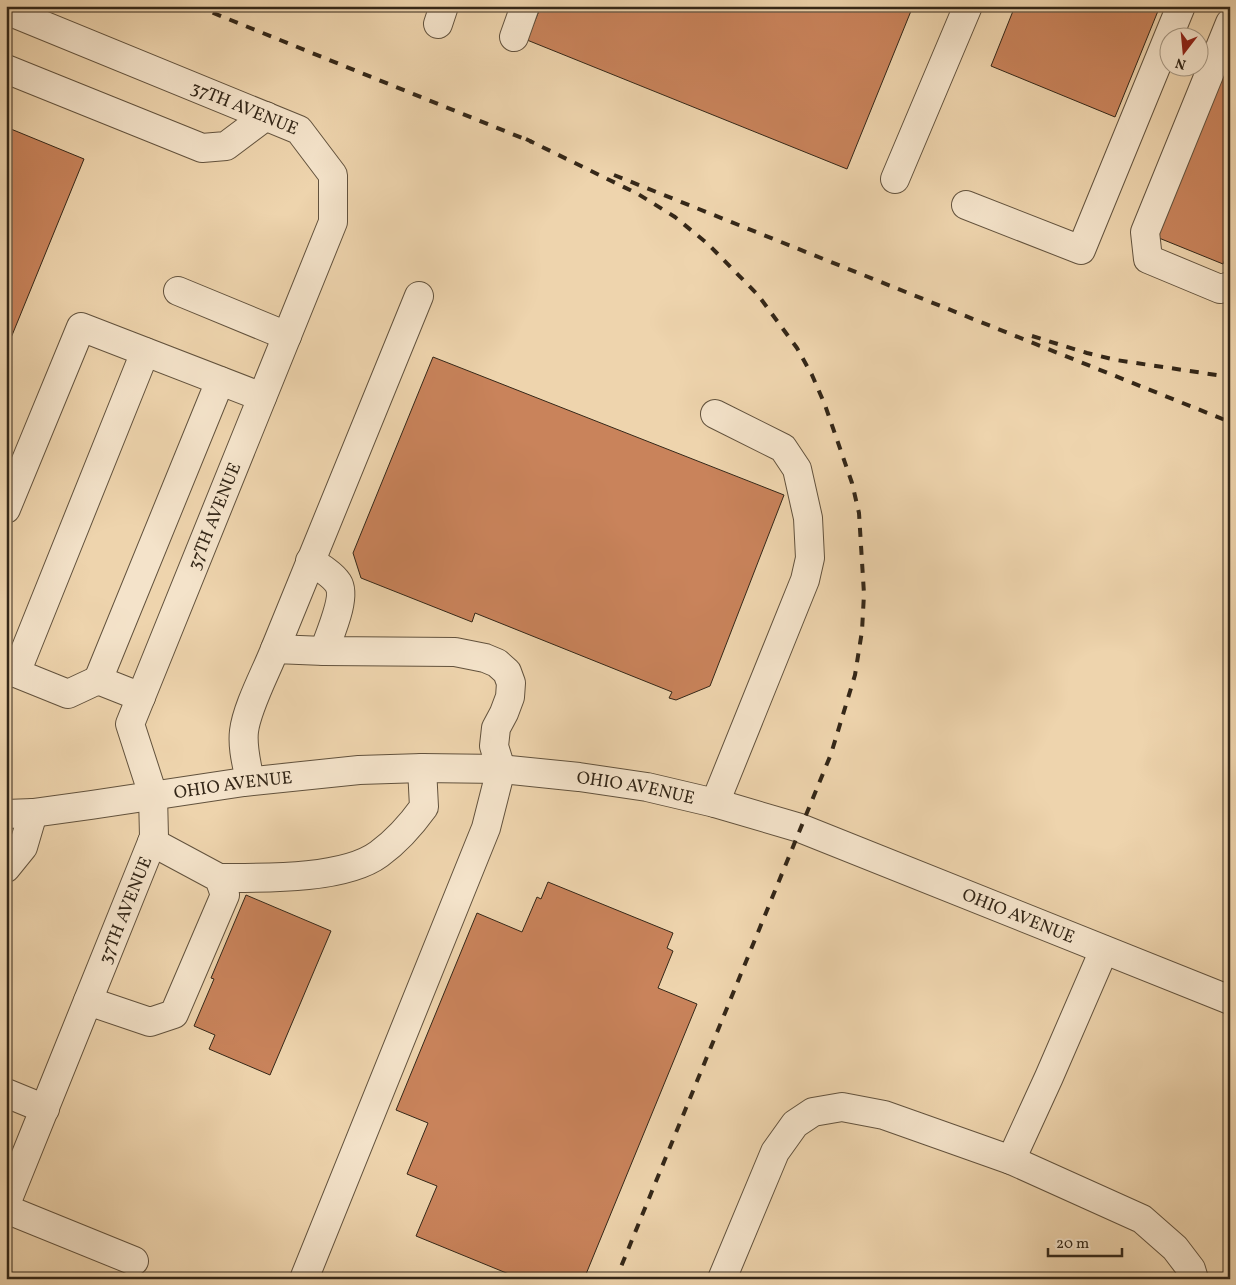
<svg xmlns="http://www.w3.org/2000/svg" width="1236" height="1285" font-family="Vollkorn,serif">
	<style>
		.building { fill: #c9835b; stroke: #342718 }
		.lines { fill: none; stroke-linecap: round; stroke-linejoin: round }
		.minor-casing { stroke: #62523d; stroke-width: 30 }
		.minor { stroke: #f4e3ca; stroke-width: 28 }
		.rail { stroke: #342718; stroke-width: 4; stroke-dasharray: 9 9; stroke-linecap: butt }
		.labels { text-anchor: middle; stroke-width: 4; stroke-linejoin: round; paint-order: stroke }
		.street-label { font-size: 18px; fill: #342718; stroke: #f4e3ca }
	</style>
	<rect width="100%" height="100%" fill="#eed4ad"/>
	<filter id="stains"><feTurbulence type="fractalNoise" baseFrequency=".004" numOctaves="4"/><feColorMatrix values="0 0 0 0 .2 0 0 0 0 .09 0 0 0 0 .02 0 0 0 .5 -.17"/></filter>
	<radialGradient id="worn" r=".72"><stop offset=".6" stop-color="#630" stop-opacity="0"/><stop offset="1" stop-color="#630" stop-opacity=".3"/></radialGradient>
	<g class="building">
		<path d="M541 6H913L847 169 527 40Z"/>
		<path d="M1015 6H1160L1115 117 991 66Z"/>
		<path d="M1230 49V248L1223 264 1154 236Z"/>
		<path d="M6 127 84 159 6 350Z"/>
		<path d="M433 357 784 495 710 686 676 700 669 698 672 692 475 613 472 622 361 578 353 553Z"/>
		<path d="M548 882 673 933 667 948 673 951 658 988 697 1004 584 1279H521L416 1236 437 1186 407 1174 428 1123 396 1110 477 913 522 932 537 897 541 899Z"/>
		<path d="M246 895 331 931 270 1075 209 1049 215 1035 194 1026 214 979 211 978Z"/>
	</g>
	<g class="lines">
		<g class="minor-casing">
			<g id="minor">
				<path id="s1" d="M6 10 299 130 333 175V222L130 724 153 795 154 837 6 1204"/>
				<path d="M1230 23 1145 232 1148 259 1220 289 1230 286"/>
				<path d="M438 24 444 6"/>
				<path d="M514 37 525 6"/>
				<path d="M6 69 202 148 226 146 266 116"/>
				<path d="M895 179 968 6"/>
				<path d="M966 205 1081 250 1181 6"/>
				<path d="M178 291 287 336"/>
				<path d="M715 414 783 448 797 469 808 518 810 558 805 580 715 803"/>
				<path d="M6 509 81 327 262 397"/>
				<path d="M310 561C320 567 332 574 338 583 347 597 329 636 324 651"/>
				<path d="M275 649 419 296"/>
				<path d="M6 669 68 694 98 680 141 697"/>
				<path d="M16 673 145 352"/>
				<path d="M98 680 220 381"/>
				<path d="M250 781C247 765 242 748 244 731 247 707 266 672 275 649L324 651 455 652 485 658 497 663 507 672 511 683 510 697 504 713 496 728 494 746 501 769 486 828 304 1279"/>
				<path id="s2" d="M6 814 33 813 91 805 244 782 359 770 422 768 501 769 579 777 647 787 715 803 800 828 1230 1000"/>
				<path d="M6 868 23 847 33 813"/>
				<path d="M219 878C262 878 344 880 379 854 397 841 411 825 424 807L422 768"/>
				<path d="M88 1001 150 1022 174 1014 225 895 219 878 152 842"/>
				<path d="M6 1093 45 1109"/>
				<path d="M1011 1160 1049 1077 1104 950"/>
				<path d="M6 1209 134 1261"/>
				<path d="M722 1279 775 1152 795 1124 813 1112 842 1107 884 1115 1011 1160 1142 1219 1175 1248 1191 1269 1194 1279"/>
			</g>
		</g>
		<use href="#minor" class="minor"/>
		<g class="rail">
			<path d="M196 6 532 142"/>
			<path d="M526 139 638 194 675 217 708 244 758 295 797 348 812 375 825 405 852 483 859 513 864 594 862 631 855 675 831 754 616 1279"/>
			<path d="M614 175 1230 422"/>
			<path d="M1032 336 1087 353 1116 360 1230 377"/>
		</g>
	</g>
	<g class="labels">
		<g class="street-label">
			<text dy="6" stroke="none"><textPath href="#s1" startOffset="258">37TH AVENUE</textPath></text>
			<text transform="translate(214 516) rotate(-68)" y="6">37TH AVENUE</text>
			<text dy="6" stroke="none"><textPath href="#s2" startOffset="229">OHIO AVENUE</textPath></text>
			<text dy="6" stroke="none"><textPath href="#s2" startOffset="634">OHIO AVENUE</textPath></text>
			<text transform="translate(125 910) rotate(-68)" y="6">37TH AVENUE</text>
			<text dy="6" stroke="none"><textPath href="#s2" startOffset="1039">OHIO AVENUE</textPath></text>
		</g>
	</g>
	<rect width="1236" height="1285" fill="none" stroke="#eed4ad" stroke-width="25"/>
	<rect x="8" y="8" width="1221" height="1270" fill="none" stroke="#342718" stroke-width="2.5"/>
	<rect x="12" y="12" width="1211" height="1260" fill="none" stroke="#342718"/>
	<g transform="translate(1184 52) rotate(196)"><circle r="24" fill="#f4e3ca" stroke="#a79883"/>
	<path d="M0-4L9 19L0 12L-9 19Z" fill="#8f2418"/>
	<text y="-8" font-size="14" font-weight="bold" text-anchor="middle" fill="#342718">N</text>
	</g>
	<path d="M1048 1248v8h74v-8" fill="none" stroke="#342718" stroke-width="2.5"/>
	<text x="1056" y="1248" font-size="15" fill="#342718" stroke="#f4e3ca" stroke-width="4" paint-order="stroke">20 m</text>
	<rect width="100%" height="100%" filter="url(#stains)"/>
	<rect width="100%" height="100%" fill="url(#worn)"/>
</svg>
